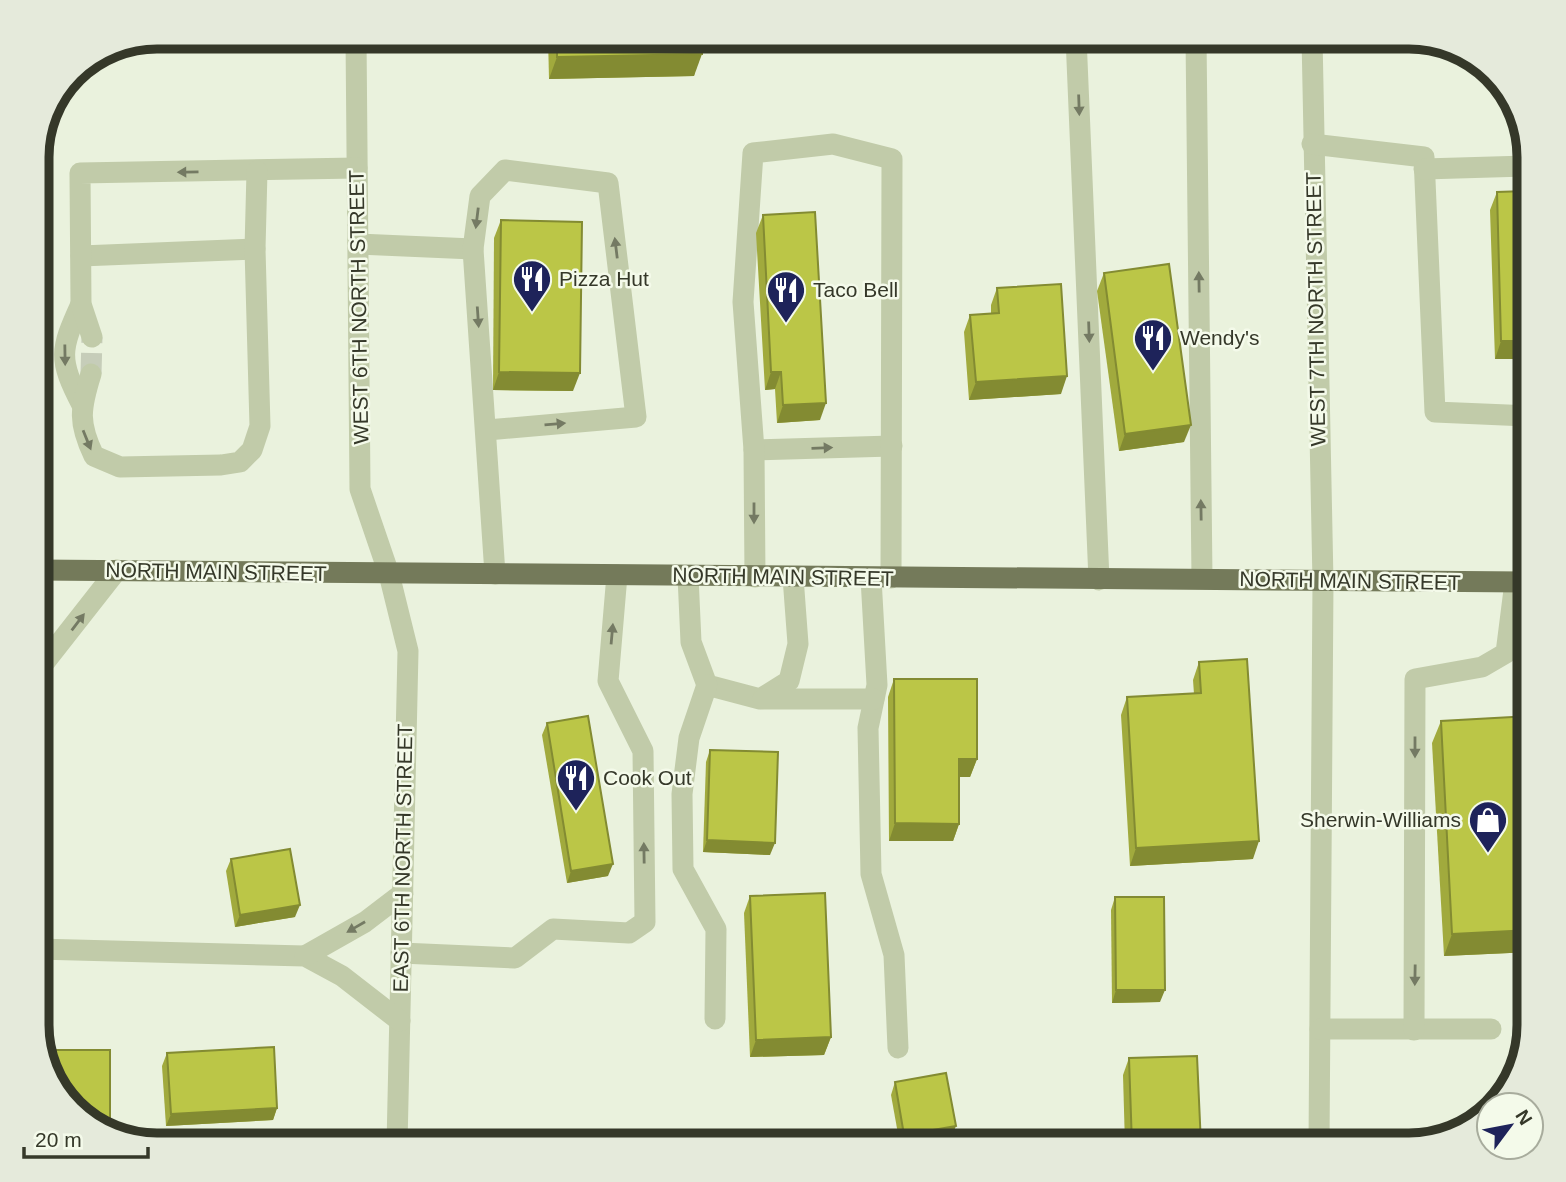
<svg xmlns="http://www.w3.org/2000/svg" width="1566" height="1182" font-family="Arial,sans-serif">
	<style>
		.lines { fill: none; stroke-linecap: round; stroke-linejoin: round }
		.minor-tunnel { stroke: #c6cdb9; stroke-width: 21; stroke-dasharray: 21 10; stroke-linecap: butt }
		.minor { stroke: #c1cba9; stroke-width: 21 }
		.major { stroke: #747a5a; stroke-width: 21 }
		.wall { fill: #a1aa3d }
		.shaded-wall { fill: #838b32 }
		.building { fill: #bbc647; stroke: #838b32; stroke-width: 2 }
		.oneway { fill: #747a63 }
		.labels { text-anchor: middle; stroke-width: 5; stroke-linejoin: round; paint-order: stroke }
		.poi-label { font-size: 21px; fill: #353829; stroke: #f4faea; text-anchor: start }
		.street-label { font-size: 21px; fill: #353829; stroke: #f4faea }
		.rim { fill: none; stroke: #353829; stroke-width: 9 }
	</style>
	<rect width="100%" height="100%" fill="#eaf2dd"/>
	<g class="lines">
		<path class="minor-tunnel" d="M91 374 92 337"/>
		<g class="minor">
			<path d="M356 37 360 489 389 574 408 651 397 1145"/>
			<path d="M798 37V40"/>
			<path d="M1076 37 1099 580"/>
			<path d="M1196 37 1202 578"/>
			<path d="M1312 37 1323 582 1319 1145"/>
			<path d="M1312 144 1424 157 1435 412 1529 416"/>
			<path d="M1424 169 1529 166"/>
			<path d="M358 244 473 249"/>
			<path d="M81 256 255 249"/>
			<path d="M81 304C60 350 58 359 82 405"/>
			<path d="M92 337 81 304 80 173 357 168"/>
			<path d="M91 374C80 409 78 423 94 456L120 467 221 465 240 462 252 450 260 426 255 249 257 171"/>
			<path d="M487 430 636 417 608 183 505 170 480 196 473 249 495 574"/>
			<path d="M754 450 892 446"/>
			<path d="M688 576 691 642 707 685 760 699 789 681 798 644 793 577"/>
			<path d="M755 577 754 450 743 302 753 153 833 144 892 159 891 578"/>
			<path d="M871 578 877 685 868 728 871 874 894 955 898 1048"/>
			<path d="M37 672 117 570"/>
			<path d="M707 685 689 738 682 794 683 869 716 929 715 1019"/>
			<path d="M763 699H874"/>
			<path d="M37 949 305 956 342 976 400 1021"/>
			<path d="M401 953 515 958 553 929 629 933 645 922 643 751 608 681 617 575"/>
			<path d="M305 956 365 922 403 893"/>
			<path d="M1320 1029H1491"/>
			<path d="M1414 1030 1415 679 1482 667 1506 653 1515 582"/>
		</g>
		<path class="major" d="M37 570 1529 582"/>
	</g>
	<g class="wall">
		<path d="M548 37H702L694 76 549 79Z"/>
		<path d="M1497 192 1529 400 1515 401 1514 359H1495L1490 210Z"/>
		<path d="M763 215 820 420 777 423 775 389 765 390 756 233Z"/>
		<path d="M501 220 573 391 493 390 494 238Z"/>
		<path d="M1104 273 1184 442 1119 451 1097 291Z"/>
		<path d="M997 288 1061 394 969 400 964 332 970 315 991 314V305Z"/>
		<path d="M1199 662 1253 859 1130 866 1121 715 1127 697 1194 694 1193 680Z"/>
		<path d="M894 679 977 759 970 777H959V824L953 841H889L888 697Z"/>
		<path d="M1441 721 1529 952 1444 956 1432 743Z"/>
		<path d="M547 723 608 876 567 883 542 735Z"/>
		<path d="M710 750 770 855 703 852 706 762Z"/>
		<path d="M231 859 295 917 235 927 226 871Z"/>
		<path d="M750 896 831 1037 824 1055 750 1057 744 913Z"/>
		<path d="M1115 897 1160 1002 1112 1003 1111 910Z"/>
		<path d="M49 1050V1078L45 1061Z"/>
		<path d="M167 1053 277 1108 273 1120 166 1126 162 1066Z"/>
		<path d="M1129 1058 1201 1145H1125L1123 1075Z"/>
		<path d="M895 1082 951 1138 911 1145H900L891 1095Z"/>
	</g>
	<g class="shaded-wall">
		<path d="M702 54 694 76 549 79 557 57Z"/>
		<path d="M1501 341H1520L1514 359H1495Z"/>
		<path d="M499 372 580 373 573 391 493 390Z"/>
		<path d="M771 372H781L775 389 765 390Z"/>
		<path d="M1067 376 1061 394 969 400 976 382Z"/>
		<path d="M1521 383H1529V400L1515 401Z"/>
		<path d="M826 403 820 420 777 423 783 405Z"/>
		<path d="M1191 425 1184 442 1119 451 1125 434Z"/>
		<path d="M959 759H977L970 777H952Z"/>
		<path d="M895 823 959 824 953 841H889Z"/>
		<path d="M707 840 775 843 770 855 703 852Z"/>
		<path d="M1259 841 1253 859 1130 866 1136 848Z"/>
		<path d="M613 864 608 876 567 883 571 871Z"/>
		<path d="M300 905 295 917 235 927 240 915Z"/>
		<path d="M1529 930V952L1444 956 1452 934Z"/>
		<path d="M1116 990H1165L1160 1002 1112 1003Z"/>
		<path d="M831 1037 824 1055 750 1057 756 1040Z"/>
		<path d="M277 1108 273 1120 166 1126 171 1114Z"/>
		<path d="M956 1126 951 1138 911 1145H901L904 1135Z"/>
	</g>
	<g class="building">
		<path d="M557 37H702V54L557 57Z"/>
		<path d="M1529 191V383H1521L1520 341H1501L1497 192Z"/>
		<path d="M815 212 826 403 783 405 781 372H771L763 215Z"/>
		<path d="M501 220 582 222 580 373 499 372Z"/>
		<path d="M1169 264 1191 425 1125 434 1104 273Z"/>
		<path d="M1061 284 1067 376 976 382 970 315 999 313 997 288Z"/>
		<path d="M1247 659 1259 841 1136 848 1127 697 1201 693 1199 662Z"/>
		<path d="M894 679H977V759H959V824L895 823Z"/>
		<path d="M588 716 613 864 571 871 547 723Z"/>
		<path d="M1529 716V930L1452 934 1441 721Z"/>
		<path d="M710 750 778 752 775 843 707 840Z"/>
		<path d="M290 849 300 905 240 915 231 859Z"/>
		<path d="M825 893 831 1037 756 1040 750 896Z"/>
		<path d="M1115 897H1164L1165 990H1116Z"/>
		<path d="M274 1047 277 1108 171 1114 167 1053Z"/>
		<path d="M49 1050H110V1129L84 1120 49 1078Z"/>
		<path d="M1197 1056 1201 1145H1132L1129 1058Z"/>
		<path d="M946 1073 956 1126 904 1135 895 1082Z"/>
	</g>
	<defs><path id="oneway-solid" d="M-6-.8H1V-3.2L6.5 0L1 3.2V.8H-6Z" transform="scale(1.75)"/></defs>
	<g class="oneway">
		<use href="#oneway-solid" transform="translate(1079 105) rotate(88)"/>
		<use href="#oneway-solid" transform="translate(188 172) rotate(179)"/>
		<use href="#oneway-solid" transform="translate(477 218) rotate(97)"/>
		<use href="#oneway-solid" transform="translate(616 248) rotate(-97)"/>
		<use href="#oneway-solid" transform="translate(1199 282) rotate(-91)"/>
		<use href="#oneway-solid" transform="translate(478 317) rotate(86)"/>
		<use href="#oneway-solid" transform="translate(1089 332) rotate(88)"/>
		<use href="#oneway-solid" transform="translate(65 355) rotate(89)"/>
		<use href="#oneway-solid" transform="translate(555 424) rotate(-5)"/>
		<use href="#oneway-solid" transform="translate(87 440) rotate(68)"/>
		<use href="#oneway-solid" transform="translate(822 448) rotate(-2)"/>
		<use href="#oneway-solid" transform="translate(1201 510) rotate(-91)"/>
		<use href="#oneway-solid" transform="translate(754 513) rotate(90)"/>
		<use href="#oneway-solid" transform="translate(78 622) rotate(-53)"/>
		<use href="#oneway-solid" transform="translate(612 634) rotate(-85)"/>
		<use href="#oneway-solid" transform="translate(1415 747) rotate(90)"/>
		<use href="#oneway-solid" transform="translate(644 853) rotate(-91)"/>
		<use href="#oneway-solid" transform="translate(356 927) rotate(150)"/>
		<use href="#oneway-solid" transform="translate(1415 975) rotate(91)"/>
	</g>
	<defs>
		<g id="restaurant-pin" transform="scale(2.0125)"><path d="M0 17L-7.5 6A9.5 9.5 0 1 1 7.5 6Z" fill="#1e235a" stroke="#f4faea"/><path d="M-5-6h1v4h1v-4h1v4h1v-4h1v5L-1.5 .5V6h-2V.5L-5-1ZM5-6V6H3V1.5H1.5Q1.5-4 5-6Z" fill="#fff"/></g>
		<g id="shop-pin" transform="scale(2.0125)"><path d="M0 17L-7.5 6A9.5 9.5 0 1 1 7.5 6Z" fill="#1e235a" stroke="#f4faea"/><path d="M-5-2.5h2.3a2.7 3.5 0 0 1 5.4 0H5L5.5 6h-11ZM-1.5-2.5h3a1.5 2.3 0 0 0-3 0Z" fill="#fff"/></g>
	</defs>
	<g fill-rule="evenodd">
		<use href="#restaurant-pin" x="532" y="279"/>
		<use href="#restaurant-pin" x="786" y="290"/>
		<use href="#restaurant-pin" x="1153" y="338"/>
		<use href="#restaurant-pin" x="576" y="778"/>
		<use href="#shop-pin" x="1488" y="820"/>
	</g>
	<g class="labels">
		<g class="poi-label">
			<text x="559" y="286">Pizza Hut</text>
			<text x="813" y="297">Taco Bell</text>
			<text x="1180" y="345">Wendy's</text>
			<text x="603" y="785">Cook Out</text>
			<text x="1461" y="827" text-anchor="end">Sherwin-Williams</text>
		</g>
		<g class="street-label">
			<text transform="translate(359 307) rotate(-91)" y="7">WEST 6TH NORTH STREET</text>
			<text transform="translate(1316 309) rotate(-91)" y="7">WEST 7TH NORTH STREET</text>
			<text transform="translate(216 572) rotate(1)" y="7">NORTH MAIN STREET</text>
			<text transform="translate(783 577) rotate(1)" y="7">NORTH MAIN STREET</text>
			<text transform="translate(1350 581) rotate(1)" y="7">NORTH MAIN STREET</text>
			<text transform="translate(403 858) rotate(-89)" y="7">EAST 6TH NORTH STREET</text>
		</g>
	</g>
	<path d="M0 0H1566V1182H0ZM157 49H1409A108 108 0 0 1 1517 157V1025A108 108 0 0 1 1409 1133H157A108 108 0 0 1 49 1025V157A108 108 0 0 1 157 49Z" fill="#e5eadb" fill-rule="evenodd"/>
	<path class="rim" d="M157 49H1409A108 108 0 0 1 1517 157V1025A108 108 0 0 1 1409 1133H157A108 108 0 0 1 49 1025V157A108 108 0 0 1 157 49Z"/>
	<g transform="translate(1510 1126) rotate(58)"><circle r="33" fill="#f4faea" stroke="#a8ac9d" stroke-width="2"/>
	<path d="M0-5L12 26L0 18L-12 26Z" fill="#1e235a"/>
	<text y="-10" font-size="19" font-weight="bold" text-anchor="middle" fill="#353829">N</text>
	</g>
	<path d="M24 1147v10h124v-10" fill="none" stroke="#353829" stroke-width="3.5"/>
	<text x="35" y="1147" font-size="21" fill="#353829" stroke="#f4faea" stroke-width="5" paint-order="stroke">20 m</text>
</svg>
